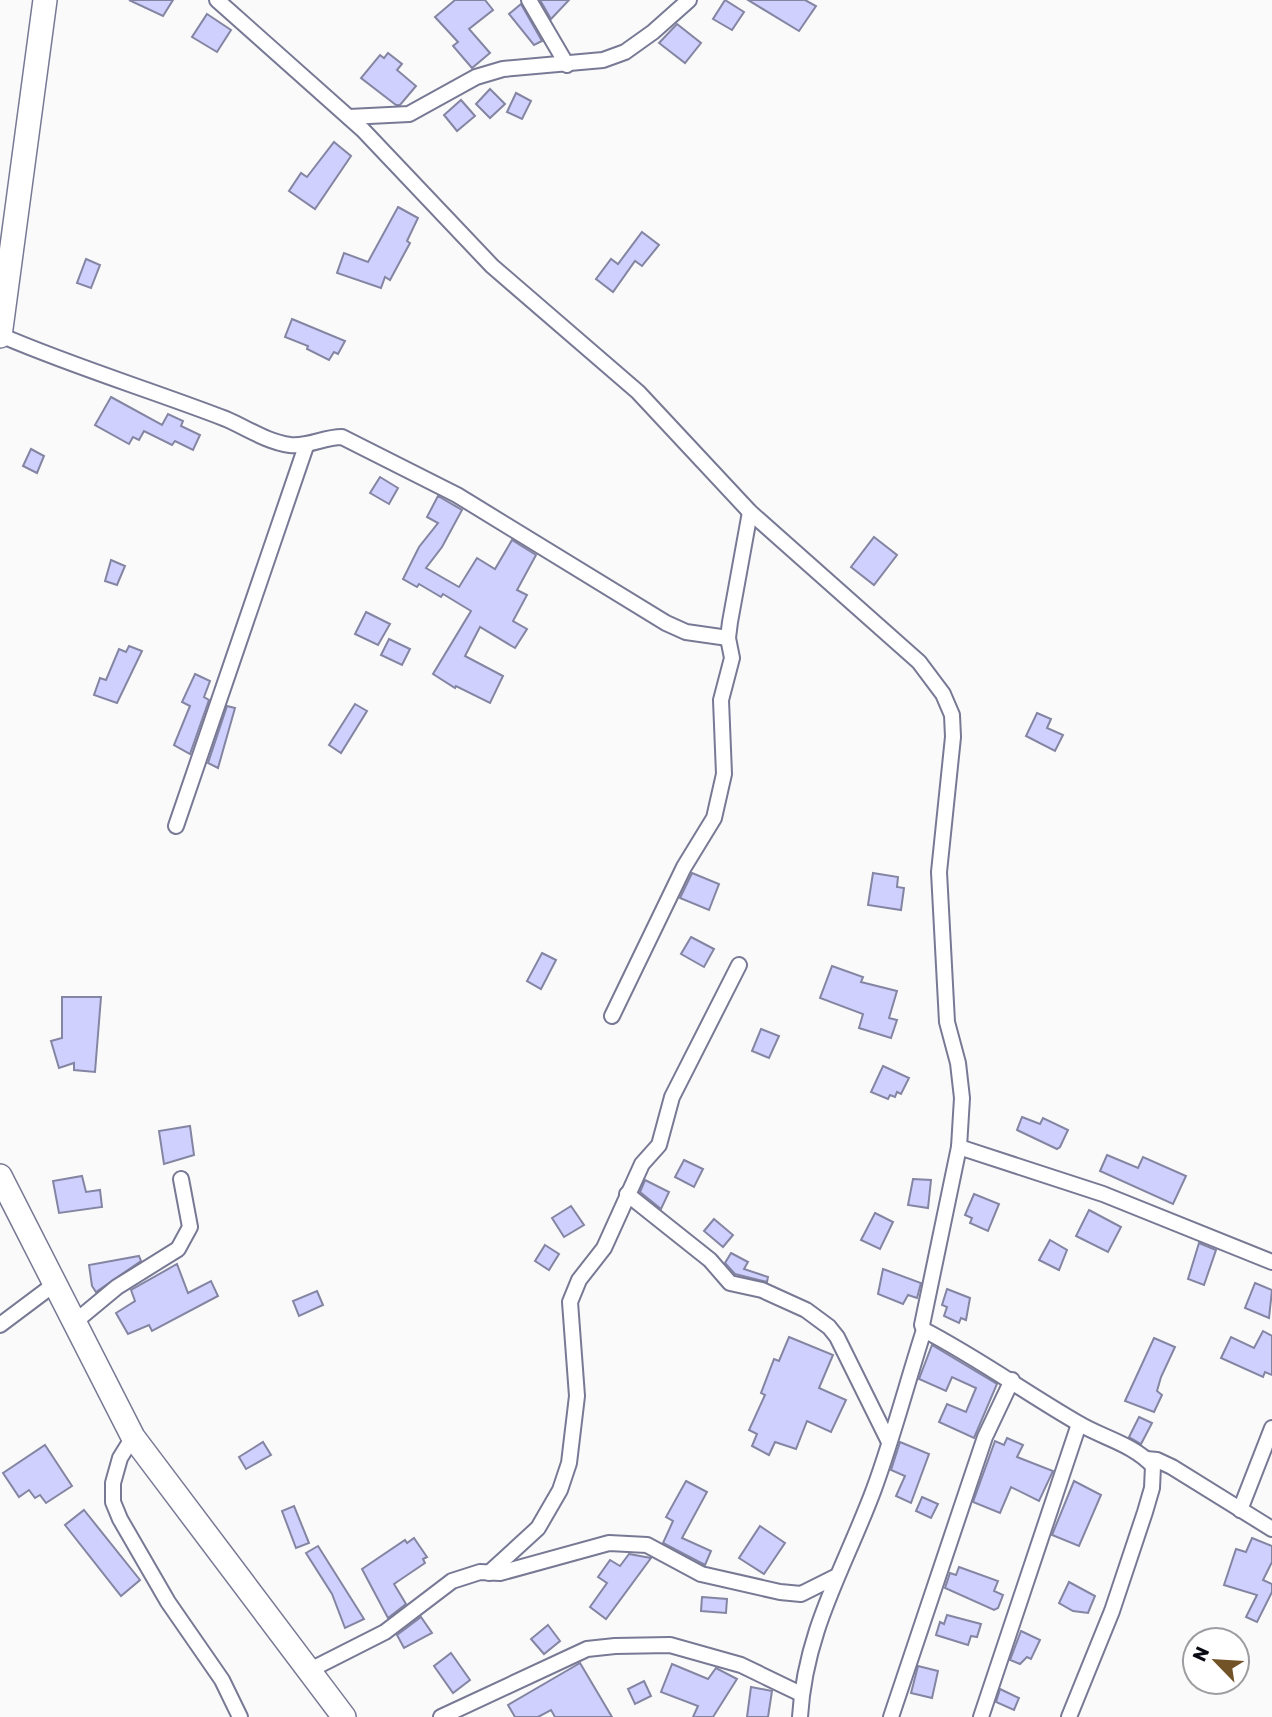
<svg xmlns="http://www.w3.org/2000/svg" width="1272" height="1717" font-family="Rubik,sans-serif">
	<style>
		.building { fill: #cfd0fe; stroke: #8485a2; stroke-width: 2 }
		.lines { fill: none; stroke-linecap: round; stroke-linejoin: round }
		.street-casing { stroke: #787995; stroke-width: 18 }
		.primary-casing { stroke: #787995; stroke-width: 26 }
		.street { stroke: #fff; stroke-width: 14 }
		.primary { stroke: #fff; stroke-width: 23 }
	</style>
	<rect width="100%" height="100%" fill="#fafafa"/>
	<g class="building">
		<path d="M129 0H173L163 16Z"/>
		<path d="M455 0H485L493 10 469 29 490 53 472 68 453 46 458 42 435 17Z"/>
		<path d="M540 0H569L551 19Z"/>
		<path d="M725 0 744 12 732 30 713 19Z"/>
		<path d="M748 0H805L816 6 799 31Z"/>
		<path d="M521 4 542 41 534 45 509 14Z"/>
		<path d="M207 14 231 30 217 52 192 37Z"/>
		<path d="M677 24 701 43 685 63 659 43Z"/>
		<path d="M388 53 402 64 397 70 416 86 400 105H396L361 78 380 55 384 58Z"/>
		<path d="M490 89 505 104 490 118 476 104Z"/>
		<path d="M516 93 531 101 522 119 507 112Z"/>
		<path d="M461 100 475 116 457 131 444 115Z"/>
		<path d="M334 142 351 156 315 209 289 191 301 173 307 177Z"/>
		<path d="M398 207 418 218 407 241 410 243 390 280 385 277 381 288 337 273 344 253 368 262Z"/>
		<path d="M642 232 659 245 642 266 635 261 613 292 596 279 611 259 618 264Z"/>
		<path d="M86 259 100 265 91 288 77 283Z"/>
		<path d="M292 319 345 341 338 354 334 352 329 360 307 349 308 346 285 337Z"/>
		<path d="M111 397 162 425 168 414 183 421 181 426 200 435 193 450 175 441 172 445 144 431 139 440 133 437 129 444 95 425Z"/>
		<path d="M31 449 44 456 37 473 23 466Z"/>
		<path d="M380 477 398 488 389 504 370 493Z"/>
		<path d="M438 496 462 510 442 547 426 568 459 587 477 558 495 569 512 540 536 555 517 590 527 595 513 621 527 629 515 648 480 627 465 656 503 676 490 703 456 686 455 688 433 674 471 611 443 594 441 597 419 584 417 587 403 579 419 547 438 523 427 517Z"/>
		<path d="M874 537 897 555 874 585 851 567Z"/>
		<path d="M111 560 125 566 117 585 105 581Z"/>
		<path d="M366 612 390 624 378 645 355 634Z"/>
		<path d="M389 639 410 649 402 665 381 655Z"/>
		<path d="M129 646 142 651 117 703 94 695 100 678 106 680 119 649 126 652Z"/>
		<path d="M195 674 210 681 204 697 209 700 190 754 174 745 190 706 182 702Z"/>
		<path d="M355 704 367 711 341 753 329 745Z"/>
		<path d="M227 706 235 708 218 768 208 763Z"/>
		<path d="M1037 713 1051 719 1047 728 1063 735 1055 751 1026 736Z"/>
		<path d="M692 873 719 884 709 910 680 898Z"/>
		<path d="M873 873 898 877 897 887 904 888 901 910 868 905Z"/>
		<path d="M691 937 714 949 704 967 681 954Z"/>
		<path d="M542 953 556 960 541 989 527 981Z"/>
		<path d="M832 966 863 977 861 982 897 991 889 1018 897 1020 891 1038 859 1028 863 1014 820 998Z"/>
		<path d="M62 997H101L95 1072 74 1070V1063L59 1068 51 1041 62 1038Z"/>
		<path d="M761 1029 779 1036 769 1058 752 1051Z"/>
		<path d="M883 1066 909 1078 901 1094 897 1092 895 1097 890 1095 888 1099 871 1092Z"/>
		<path d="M1022 1117 1040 1124 1043 1118 1068 1130 1060 1147 1057 1149 1017 1130Z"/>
		<path d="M190 1126 194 1155 164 1164 159 1131Z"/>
		<path d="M1107 1155 1138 1168 1143 1157 1186 1176 1173 1204 1100 1171Z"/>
		<path d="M684 1160 703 1169 694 1187 675 1177Z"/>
		<path d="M82 1176 86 1192 100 1190 102 1207 59 1213 53 1181Z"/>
		<path d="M913 1179 931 1180 928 1208 908 1205Z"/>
		<path d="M645 1180 669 1192 661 1209 640 1192Z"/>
		<path d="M974 1194 999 1204 988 1231 970 1223 972 1218 965 1215Z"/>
		<path d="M571 1206 584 1225 564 1237 552 1218Z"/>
		<path d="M1089 1210 1121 1227 1108 1252 1076 1236Z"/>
		<path d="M875 1213 893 1222 880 1249 861 1240Z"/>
		<path d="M714 1219 733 1235 723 1247 704 1231Z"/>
		<path d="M1050 1240 1067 1250 1059 1270 1039 1260Z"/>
		<path d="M1199 1243 1216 1250 1204 1285 1188 1279Z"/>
		<path d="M545 1245 559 1254 549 1270 535 1261Z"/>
		<path d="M731 1253 748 1262 744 1269 768 1277 767 1282 735 1274 725 1263Z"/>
		<path d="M139 1256 141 1261 96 1292 92 1286 89 1265Z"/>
		<path d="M177 1264 188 1293 211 1281 218 1296 152 1331 149 1325 128 1334 116 1313 135 1301 131 1290Z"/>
		<path d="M883 1269 921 1283 917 1298 908 1295 903 1304 878 1294Z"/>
		<path d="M1255 1283 1272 1290 1269 1318 1245 1308Z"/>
		<path d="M947 1289 970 1298 966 1320 961 1318 959 1323 944 1316 947 1307 942 1305Z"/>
		<path d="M317 1291 323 1305 299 1316 293 1301Z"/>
		<path d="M1263 1331 1272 1336V1375L1265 1372 1263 1377 1221 1358 1231 1337 1254 1348Z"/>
		<path d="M789 1337 833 1355 819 1388 846 1400 831 1432 807 1421 796 1449 775 1442 769 1455 752 1446 757 1434 749 1430 765 1395 761 1393 774 1359 779 1361Z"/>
		<path d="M1154 1338 1175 1347 1161 1377 1157 1391 1162 1395 1154 1412 1125 1401Z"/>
		<path d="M932 1345 997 1384 974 1438 939 1422 947 1404 966 1412 976 1388 952 1377 946 1391 919 1379Z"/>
		<path d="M1139 1417 1152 1423 1141 1444 1129 1437Z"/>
		<path d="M1007 1438 1023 1445 1017 1457 1053 1471 1039 1501 1011 1487 1000 1513 973 1502 995 1441 1004 1445Z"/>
		<path d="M263 1442 271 1455 246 1469 239 1457Z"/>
		<path d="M900 1442 929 1454 911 1503 896 1496 905 1476 891 1470Z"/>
		<path d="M45 1445 72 1486 46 1503 40 1495 35 1498 29 1490 19 1497 3 1473Z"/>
		<path d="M686 1481 707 1492 682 1538 711 1551 705 1565 663 1543 673 1521 666 1517Z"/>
		<path d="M1074 1481 1101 1495 1079 1546 1052 1535Z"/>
		<path d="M922 1497 938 1504 931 1518 916 1511Z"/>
		<path d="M294 1506 309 1543 296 1548 282 1511Z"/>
		<path d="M84 1510 140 1580 121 1596 65 1525Z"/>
		<path d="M760 1526 785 1543 764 1574 739 1558Z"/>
		<path d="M414 1538 427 1557 423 1559 425 1563 394 1584 406 1604 388 1618 362 1569 405 1540 407 1543Z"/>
		<path d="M1252 1538 1272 1546V1562L1263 1580 1272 1584V1592L1257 1622 1246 1617 1257 1595 1224 1585 1236 1549 1246 1552Z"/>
		<path d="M318 1546 364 1619 345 1628 332 1594 306 1553Z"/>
		<path d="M629 1554 651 1558 606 1619 590 1607 607 1583 598 1577 610 1560 620 1566Z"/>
		<path d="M959 1567 998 1581 994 1591 1003 1595 998 1608 994 1610 945 1588 950 1573 956 1575Z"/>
		<path d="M1069 1582 1095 1596 1088 1613 1073 1611 1059 1603Z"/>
		<path d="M702 1597 727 1599 726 1613 701 1611Z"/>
		<path d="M947 1615 981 1624 977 1637 971 1636 968 1645 936 1635 940 1622 944 1624Z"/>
		<path d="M421 1617 432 1633 404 1648 397 1635Z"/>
		<path d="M548 1625 560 1641 544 1654 531 1639Z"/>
		<path d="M1021 1631 1040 1640 1031 1659 1027 1657 1020 1664 1010 1660Z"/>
		<path d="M451 1653 470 1680 453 1693 434 1666Z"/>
		<path d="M580 1663 612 1717H555L551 1710 538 1717H515L508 1705Z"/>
		<path d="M672 1664 708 1679 716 1668 737 1679 713 1717H693L698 1706 661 1692Z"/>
		<path d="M918 1666 938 1671 932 1698 911 1693Z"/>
		<path d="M644 1681 651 1696 635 1704 628 1689Z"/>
		<path d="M751 1687 772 1691 768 1717H747Z"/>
		<path d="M1000 1689 1019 1698 1014 1710 996 1702Z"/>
	</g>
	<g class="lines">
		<g class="street-casing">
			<g id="street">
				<path d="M217 0 363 130 492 266 638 392 750 512 919 662 943 694 952 715 953 737 939 872 947 1022 958 1063 962 1098 959 1147 922 1325 924 1330C978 1358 1026 1393 1078 1423 1103 1438 1133 1444 1153 1466L1152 1488 1145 1512 1112 1611 1069 1717"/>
				<path d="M529 0 567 65"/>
				<path d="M349 117 409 114 476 77 503 69 603 60 625 52 653 32 689 0"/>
				<path d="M0 335C74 367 151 390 226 419 247 428 267 442 290 445 309 447 323 437 342 437L457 495 666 623 686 632 728 638"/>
				<path d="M176 826 306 446"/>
				<path d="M612 1016 684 867 714 818 724 774 721 700 732 658 728 638 730 622 750 512"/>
				<path d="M959 1147 1103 1194 1272 1262"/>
				<path d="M627 1194 710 1260 730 1283 762 1290 806 1310 829 1327 837 1337 888 1440"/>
				<path d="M76 1321 117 1287 178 1249 190 1227 181 1179"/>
				<path d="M0 1325 56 1283"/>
				<path d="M133 1437 120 1458 113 1483V1502L120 1519 168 1602 222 1680 240 1717"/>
				<path d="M1146 1459 1157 1460 1172 1467 1272 1529"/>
				<path d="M1240 1510 1272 1428"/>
				<path d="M489 1573 538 1528 560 1490 569 1463 577 1396 570 1302 579 1280 604 1248 642 1164 659 1145 672 1097 739 965"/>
				<path d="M308 1671 385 1632 452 1581 480 1572 500 1573 609 1543 647 1545 701 1574 780 1592 801 1594 835 1577"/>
				<path d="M441 1717 587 1649 615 1646 670 1645 741 1665 801 1694"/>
				<path d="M800 1717C805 1630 845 1567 874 1489 893 1437 907 1383 924 1330"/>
				<path d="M891 1717 985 1437 1012 1380"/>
				<path d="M981 1717 1079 1424"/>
			</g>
		</g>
		<g class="primary-casing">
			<g id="primary">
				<path d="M0 336 45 0"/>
				<path d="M0 1176 133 1437 344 1717"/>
			</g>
		</g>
		<use href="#street" class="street"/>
		<use href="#primary" class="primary"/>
	</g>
	<g transform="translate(1216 1661) rotate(295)"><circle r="33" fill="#ffffff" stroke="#9d9da1" stroke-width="2"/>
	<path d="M0-5L12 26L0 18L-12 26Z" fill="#725328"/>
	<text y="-10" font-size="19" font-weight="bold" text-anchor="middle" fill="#0a0a14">N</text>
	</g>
</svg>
